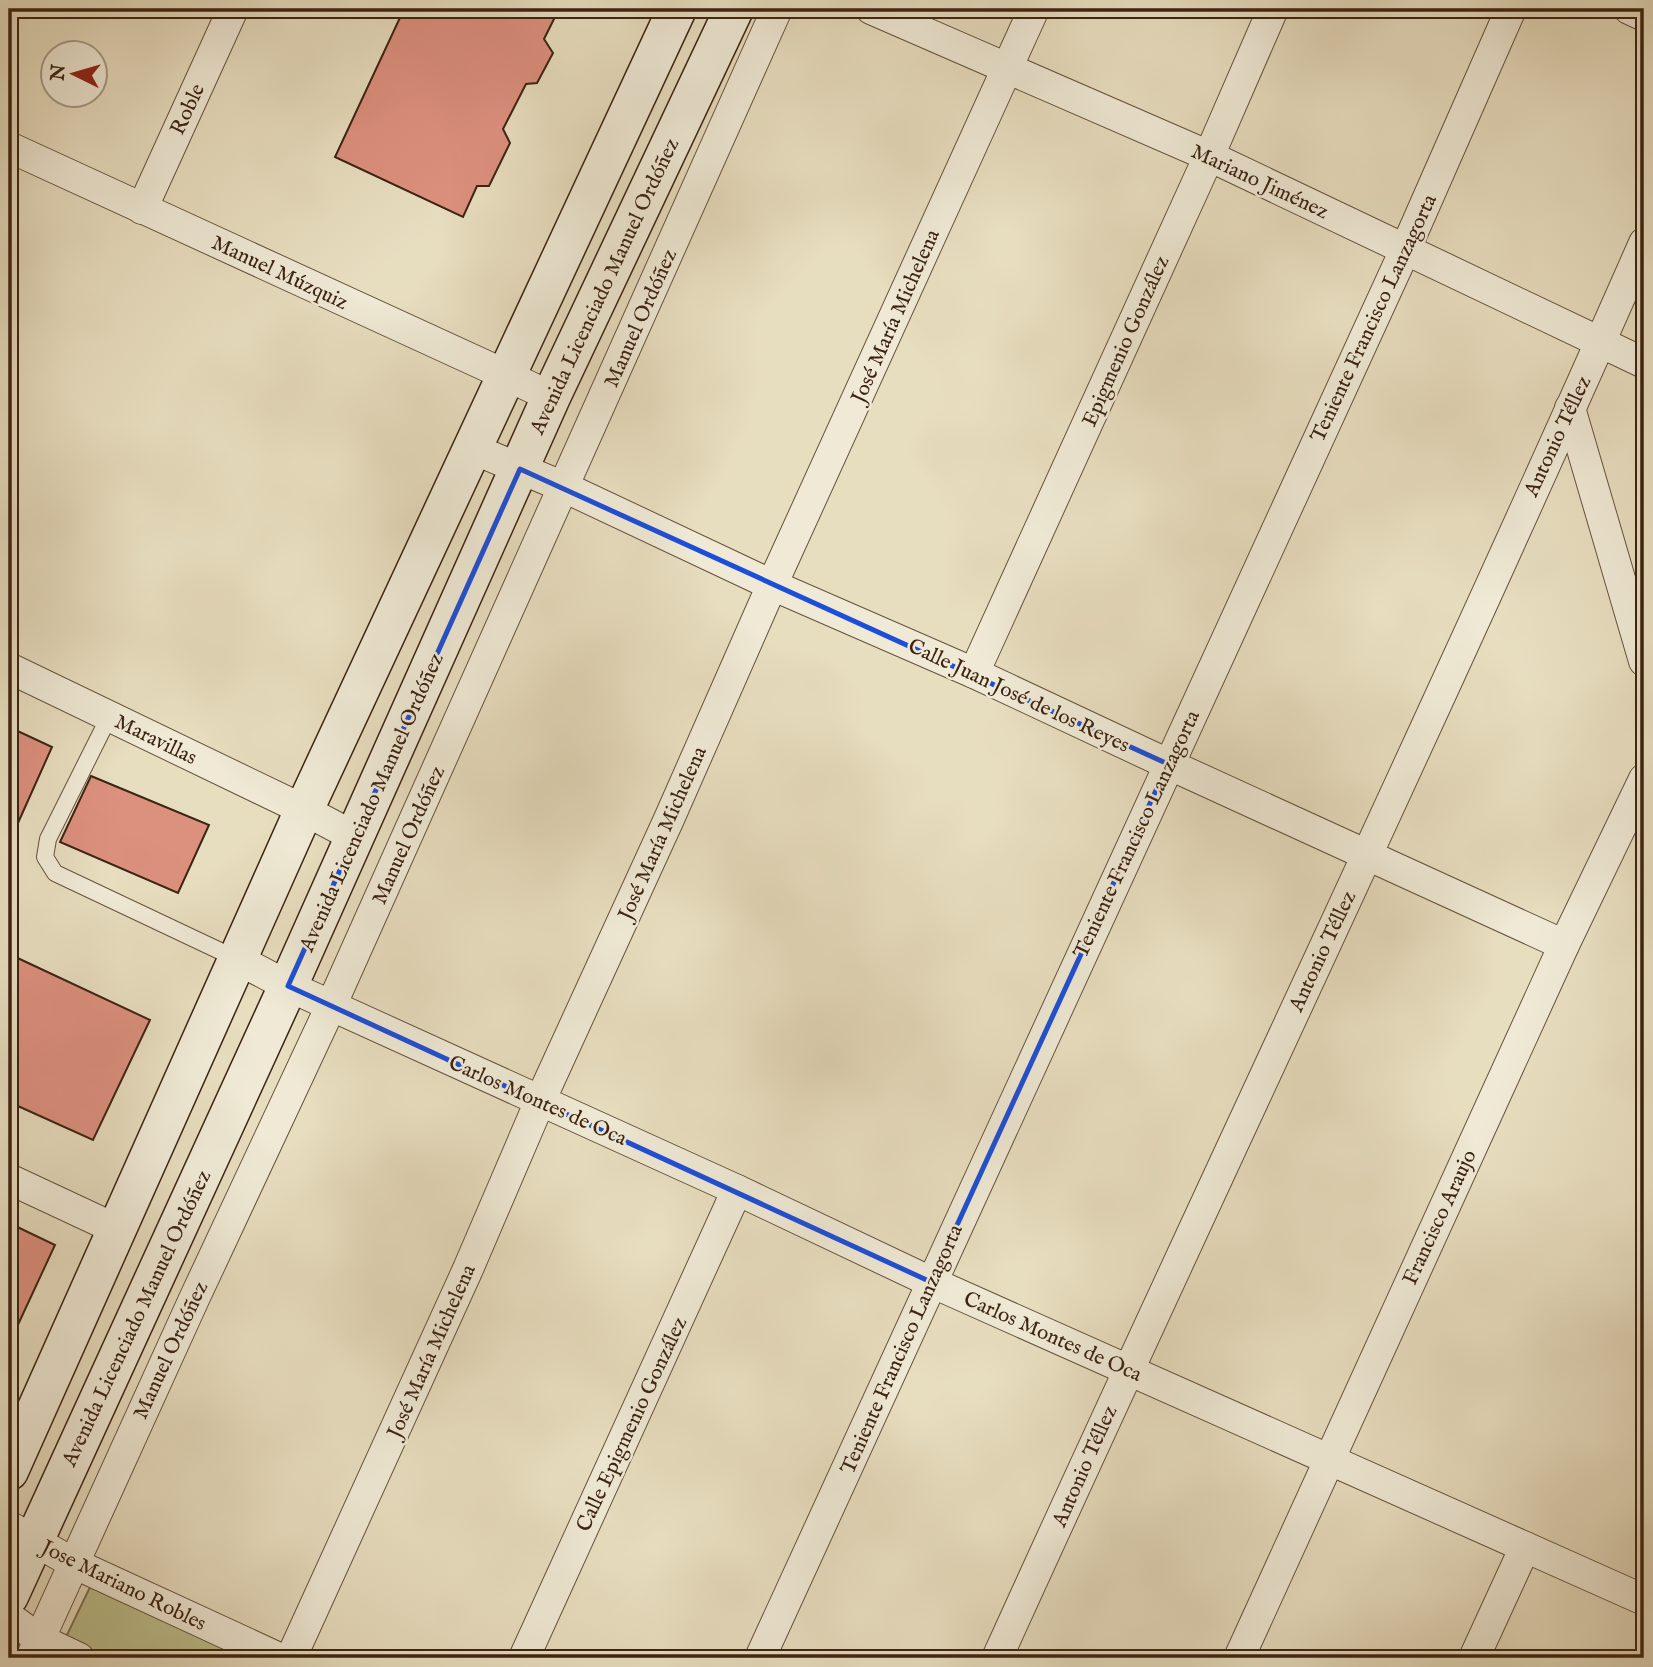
<svg xmlns="http://www.w3.org/2000/svg" width="1653" height="1667" font-family="'IM FELL English',serif">
	<style>
		.green { fill: #bdbf8d; stroke: #7c7250; stroke-width: 2 }
		.building { fill: #dc907e; stroke: #3c2412; stroke-width: 2 }
		.lines { fill: none; stroke-linecap: round; stroke-linejoin: round }
		.service-casing { stroke: #67523d; stroke-width: 18 }
		.minor-casing { stroke: #67523d; stroke-width: 32 }
		.secondary-casing { stroke: #3c2412; stroke-width: 41 }
		.service { stroke: #efe9d5; stroke-width: 16 }
		.minor { stroke: #efe9d5; stroke-width: 30 }
		.secondary { stroke: #efe9d5; stroke-width: 38 }
		.marked { fill: none; stroke: #1d4ed8; stroke-width: 5; stroke-linejoin: round }
		.labels { text-anchor: middle; stroke-width: 5; stroke-linejoin: round; paint-order: stroke }
		.street-label { font-size: 21px; fill: #3c2412; stroke: #efe9d5 }
	</style>
	<rect width="100%" height="100%" fill="#e7ddbf"/>
	<filter id="stains"><feTurbulence type="fractalNoise" baseFrequency=".00286" numOctaves="4"/><feColorMatrix values="0 0 0 0 .2 0 0 0 0 .09 0 0 0 0 .02 0 0 0 .5 -.17"/></filter>
	<radialGradient id="worn" r=".72"><stop offset=".6" stop-color="#630" stop-opacity="0"/><stop offset="1" stop-color="#630" stop-opacity=".3"/></radialGradient>
	<path class="green" d="M92 1583 257 1658H107L65 1639Z"/>
	<g class="building">
		<path d="M404 9H559L544 39 553 53 537 83 526 84 503 129 510 143 489 186H477L463 217 335 157Z"/>
		<path d="M9 727 52 747 9 843Z"/>
		<path d="M91 776 209 825 178 893 60 842Z"/>
		<path d="M9 954 150 1020 93 1140 9 1102Z"/>
		<path d="M9 1223 55 1245 9 1344Z"/>
	</g>
	<g class="lines">
		<g class="service-casing">
			<path id="service" d="M109 717 48 839 45 857 55 873 237 959"/>
		</g>
		<g class="minor-casing">
			<g id="minor">
				<path d="M871 9 1209 156 1644 363"/>
				<path d="M1629 9 1644 16"/>
				<path d="M9 147 506 375 551 397"/>
				<path d="M142 209 233 9"/>
				<path d="M1570 408 1644 661"/>
				<path d="M473 449 564 487 772 585 974 673 1168 764 1564 945"/>
				<path d="M9 668 304 810 355 837"/>
				<path d="M974 673 1209 156 1273 9"/>
				<path d="M237 959 288 986 737 1190 931 1282 1644 1600"/>
				<path d="M9 1179 116 1229"/>
				<path d="M9 1526 73 1563 279 1658"/>
				<path d="M9 1617 39 1639 79 1658"/>
				<path d="M31 1658 194 1299 331 1006 777 9"/>
				<path d="M291 1658 468 1269 540 1101 669 819 772 585 1034 9"/>
				<path d="M524 1658 737 1190"/>
				<path d="M760 1658 1405 250 1511 9"/>
				<path d="M997 1658C1211 1186 1435 718 1644 243"/>
				<path d="M1239 1658 1564 945 1644 779"/>
				<path d="M1474 1658 1525 1547"/>
			</g>
		</g>
		<g class="secondary-casing">
			<g id="secondary">
				<path d="M9 1471 304 810 677 9"/>
				<path d="M9 1596 288 986 551 397 734 9"/>
			</g>
		</g>
		<use href="#service" class="service"/>
		<use href="#minor" class="minor"/>
		<use href="#secondary" class="secondary"/>
	</g>
	<path class="marked" d="M520 469 1168 764 931 1282 288 986Z"/>
	<g class="labels">
		<g class="street-label">
			<text transform="translate(187 109) rotate(-65)" y="7">Roble</text>
			<text transform="translate(1260 181) rotate(25)" y="7">Mariano Jiménez</text>
			<text transform="translate(280 272) rotate(25)" y="7">Manuel Múzquiz</text>
			<text transform="translate(604 286) rotate(-65)" y="7">Avenida Licenciado Manuel Ordóñez</text>
			<text transform="translate(895 316) rotate(-66)" y="7">José María Michelena</text>
			<text transform="translate(640 318) rotate(-66)" y="7">Manuel Ordóñez</text>
			<text transform="translate(1373 318) rotate(-65)" y="7">Teniente Francisco Lanzagorta</text>
			<text transform="translate(1125 341) rotate(-66)" y="7">Epigmenio González</text>
			<text transform="translate(1557 436) rotate(-65)" y="7">Antonio Téllez</text>
			<text transform="translate(1019 695) rotate(25)" y="7">Calle Juan José de los Reyes</text>
			<text transform="translate(156 739) rotate(26)" y="7">Maravillas</text>
			<text transform="translate(371 802) rotate(-66)" y="7">Avenida Licenciado Manuel Ordóñez</text>
			<text transform="translate(662 833) rotate(-66)" y="7">José María Michelena</text>
			<text transform="translate(1136 834) rotate(-65)" y="7">Teniente Francisco Lanzagorta</text>
			<text transform="translate(408 835) rotate(-66)" y="7">Manuel Ordóñez</text>
			<text transform="translate(1322 951) rotate(-65)" y="7">Antonio Téllez</text>
			<text transform="translate(538 1100) rotate(24)" y="7">Carlos Montes de Oca</text>
			<text transform="translate(1439 1217) rotate(-65)" y="7">Francisco Araujo</text>
			<text transform="translate(136 1318) rotate(-65)" y="7">Avenida Licenciado Manuel Ordóñez</text>
			<text transform="translate(1053 1336) rotate(24)" y="7">Carlos Montes de Oca</text>
			<text transform="translate(901 1349) rotate(-66)" y="7">Teniente Francisco Lanzagorta</text>
			<text transform="translate(170 1350) rotate(-65)" y="7">Manuel Ordóñez</text>
			<text transform="translate(431 1351) rotate(-66)" y="7">José María Michelena</text>
			<text transform="translate(631 1424) rotate(-65)" y="7">Calle Epigmenio González</text>
			<text transform="translate(1084 1466) rotate(-66)" y="7">Antonio Téllez</text>
			<text transform="translate(124 1585) rotate(26)" y="7">Jose Mariano Robles</text>
		</g>
	</g>
	<rect width="1653" height="1667" fill="none" stroke="#e7ddbf" stroke-width="35"/>
	<rect x="10" y="10" width="1632" height="1646" fill="none" stroke="#3c2412" stroke-width="3.5"/>
	<rect x="18" y="18" width="1618" height="1632" fill="none" stroke="#3c2412" stroke-width="2"/>
	<g transform="translate(74 74) rotate(275)"><circle r="33" fill="#efe9d5" stroke="#a79a87" stroke-width="2"/>
	<path d="M0-5L12 26L0 18L-12 26Z" fill="#8f2418"/>
	<text y="-10" font-size="19" font-weight="bold" text-anchor="middle" fill="#3c2412">N</text>
	</g>
	<rect width="100%" height="100%" filter="url(#stains)"/>
	<rect width="100%" height="100%" fill="url(#worn)"/>
</svg>
